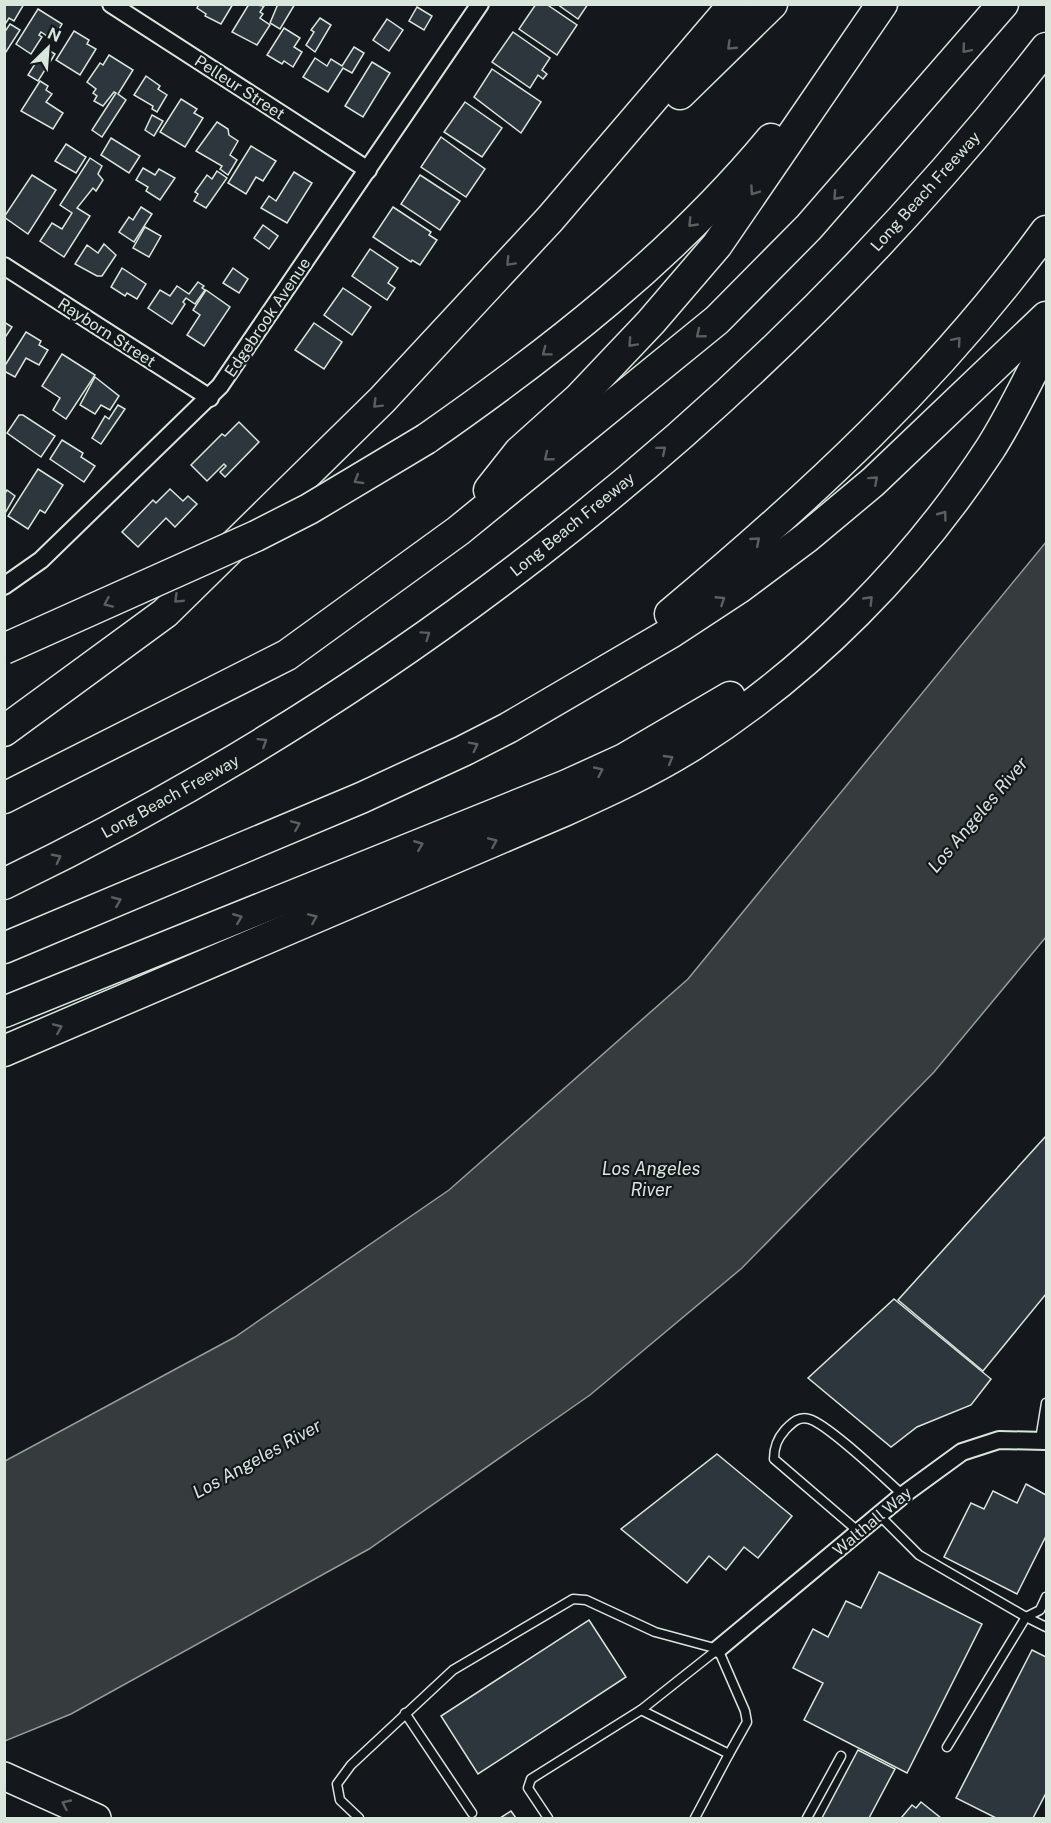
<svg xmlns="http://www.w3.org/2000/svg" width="1051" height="1823" font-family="'Public Sans',sans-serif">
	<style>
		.water { fill: #363b3e; stroke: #939e99; stroke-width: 1.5 }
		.building { fill: #2c363c; stroke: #d8e6dc; stroke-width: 1.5 }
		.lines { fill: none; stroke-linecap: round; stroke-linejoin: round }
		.lane-casing { stroke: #d8e6dc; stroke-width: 11 }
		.street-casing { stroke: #d8e6dc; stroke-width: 20 }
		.primary-casing { stroke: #d8e6dc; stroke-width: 30 }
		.highway-casing { stroke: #d8e6dc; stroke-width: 33 }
		.lane { stroke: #14181c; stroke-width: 8 }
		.street { stroke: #14181c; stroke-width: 16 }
		.primary { stroke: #14181c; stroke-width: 27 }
		.highway { stroke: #14181c; stroke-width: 30 }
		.highway-bridge-casing { stroke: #d8e6dc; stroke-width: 33; stroke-linecap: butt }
		.highway-bridge { stroke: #14181c; stroke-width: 30 }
		.oneway { stroke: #59605f }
		.labels { text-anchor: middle; stroke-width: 4.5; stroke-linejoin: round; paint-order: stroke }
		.street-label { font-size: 16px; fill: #d8e6dc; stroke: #14181c }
		.water-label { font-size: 18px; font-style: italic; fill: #d8e6dc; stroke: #14181c }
	</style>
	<rect width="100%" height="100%" fill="#14181c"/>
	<path class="water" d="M1046 542V937L934 1072 742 1268 590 1395 369 1549 71 1714 5 1741V1461L235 1337 449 1190 688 979Z"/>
	<g class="building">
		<path d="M4 4H24L14 21 9 18 4 26Z"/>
		<path d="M199 4H233L221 24 205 16 206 14 197 8Z"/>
		<path d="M249 4 264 6 260 12 263 14 260 18 270 25 257 45 232 32Z"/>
		<path d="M278 4H295L280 29 270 23Z"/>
		<path d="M536 4H546L577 25 557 55 519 29Z"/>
		<path d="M557 4H588L578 19Z"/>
		<path d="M417 7 432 16 424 30 409 21Z"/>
		<path d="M38 9 62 24 53 40 41 32 39 35 42 37 31 54 16 44Z"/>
		<path d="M320 18 331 25 315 52 306 45 314 32 311 30Z"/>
		<path d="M387 19 403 30 389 51 373 40Z"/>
		<path d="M10 24 20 30 4 55V33Z"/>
		<path d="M284 28 300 38 294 47 302 52 293 67 284 61 282 64 267 55Z"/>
		<path d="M74 31 89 40 87 44 96 49 80 75 56 60Z"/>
		<path d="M513 32 550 58 542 70 547 74 543 79 538 75 530 88 492 62Z"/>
		<path d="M354 47 364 53 352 73 343 68 328 92 303 77 315 58 327 66 331 59 342 66Z"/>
		<path d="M45 48 55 54 38 81 28 75Z"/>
		<path d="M109 55 133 70 118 94 126 100 102 137 92 130 116 93 114 92 103 106 94 101 97 96 93 93 96 89 87 82 100 63 103 65Z"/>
		<path d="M372 62 390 73 363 117 345 106Z"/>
		<path d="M492 69 541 102 521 133 474 97Z"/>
		<path d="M146 76 160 86 158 89 167 95 157 112 152 109 153 106 134 95Z"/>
		<path d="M40 81 48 86 46 90 52 94 46 102 63 113 53 129 21 111Z"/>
		<path d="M181 99 197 109 194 113 203 118 185 147 160 132Z"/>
		<path d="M465 102 502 128 482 157 444 132Z"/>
		<path d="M152 115 163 121 154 136 145 130Z"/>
		<path d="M217 122 228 129 229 135 238 141 230 155 237 160 228 175 220 169 222 166 196 151Z"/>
		<path d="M441 137 485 169 466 197 421 167Z"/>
		<path d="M111 138 140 156 129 173 101 155Z"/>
		<path d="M66 144 86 157 76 173 55 161Z"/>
		<path d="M251 146 276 161 263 181 256 177 246 194 228 183Z"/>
		<path d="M90 158 102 166 98 174 103 180 96 191 93 188 77 208 90 216 64 257 40 241 52 223 62 229 72 213 60 205Z"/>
		<path d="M143 168 155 175 159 169 175 178 160 200 146 191 148 187 136 180Z"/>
		<path d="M217 171 227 178 206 208 194 201 198 194 195 192 207 175 212 179Z"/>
		<path d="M294 172 312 183 287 223 261 208 269 196 276 201Z"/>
		<path d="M32 175 56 190 28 234 4 217Z"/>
		<path d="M420 175 460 201 440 230 401 204Z"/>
		<path d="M141 207 152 214 134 242 119 232 129 217 133 220Z"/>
		<path d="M393 207 431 232 429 235 437 240 420 265 412 260 411 262 373 237Z"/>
		<path d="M263 225 278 236 269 249 254 238Z"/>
		<path d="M145 227 161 236 149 257 133 248Z"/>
		<path d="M104 244 116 255 102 276H97L75 264 87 245 98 253Z"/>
		<path d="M370 249 398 268 388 283 395 288 387 300 352 276Z"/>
		<path d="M122 268 146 284 137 299 127 293 125 296 111 287Z"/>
		<path d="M233 268 248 279 239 293 223 283Z"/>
		<path d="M198 282 204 286 202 288 205 290 195 304 186 298 183 302 185 304 172 324 148 308 160 290 170 296 177 286 189 294Z"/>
		<path d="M343 288 371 307 352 335 324 315Z"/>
		<path d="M206 290 230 307 204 346 187 335 200 315 193 310Z"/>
		<path d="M4 322 12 327 4 339Z"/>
		<path d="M314 323 342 342 324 369 295 350Z"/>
		<path d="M26 332 41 341 39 345 48 350 39 365 26 358 15 377 4 371V367Z"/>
		<path d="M62 354 95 375 66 419 53 410 60 398 42 386Z"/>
		<path d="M95 377 119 396 110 410 101 405 95 414 80 405Z"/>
		<path d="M118 405 125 409 101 444 92 438 105 416 109 419Z"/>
		<path d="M19 415H23L55 436 41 457 7 433Z"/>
		<path d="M239 422 259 442 225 477 220 472 226 466 224 464 207 481 191 465 222 434 225 436Z"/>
		<path d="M62 440 83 453 81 457 95 466 84 482 50 459Z"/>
		<path d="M38 469 63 485 45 513 40 510 28 529 8 516Z"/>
		<path d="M170 489 183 501 188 496 197 504 175 527 166 518 138 547 122 532 153 500 156 503Z"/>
		<path d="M7 490 15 496 4 515V495Z"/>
		<path d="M1046 1136V1294L983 1371 898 1300Z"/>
		<path d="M894 1299 991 1379 971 1405 917 1427 891 1447 808 1378Z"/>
		<path d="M717 1454 792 1516 758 1558 744 1547 726 1570 709 1556 687 1583 621 1529Z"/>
		<path d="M1026 1484 1046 1495V1536L1017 1594 944 1557 971 1503 984 1509 993 1491 1017 1503Z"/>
		<path d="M879 1572 982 1624 907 1773 804 1720 823 1683 793 1668 813 1629 828 1637 846 1601 861 1608Z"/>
		<path d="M589 1620 626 1677 478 1774 441 1716Z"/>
		<path d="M1032 1650 1046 1657V1793L1033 1818H996L956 1798Z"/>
		<path d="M858 1750 895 1769 869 1818H822Z"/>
		<path d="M921 1802 941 1818H901L912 1805 916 1808Z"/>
		<path d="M511 1811 516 1818H500Z"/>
	</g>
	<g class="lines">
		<g class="lane-casing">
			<g id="lane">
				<path d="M1040 1440 1046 1403"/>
				<path d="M879 1515 919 1555 1026 1617 947 1747"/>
				<path d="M859 1532 774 1459C774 1447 777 1439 785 1430 792 1423 798 1416 809 1419 828 1424 885 1479 903 1495"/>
				<path d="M1026 1617 1040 1610 1046 1597"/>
				<path d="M1026 1617 1046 1627"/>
				<path d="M718 1649 745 1711 747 1722 729 1754"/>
				<path d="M641 1710 718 1649"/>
				<path d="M405 1713 472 1813"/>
				<path d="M359 1818 340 1800 337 1784 351 1765 453 1670 573 1599 586 1600 655 1632 718 1649"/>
				<path d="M548 1818 528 1788 531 1779 641 1710 729 1754 695 1818"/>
				<path d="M807 1818 841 1756"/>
			</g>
		</g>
		<g class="street-casing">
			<g id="street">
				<path d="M111 4 368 170"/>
				<path d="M4 266 210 398"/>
				<path d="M4 586 41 560 220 386 480 4"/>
				<path d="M718 1649 903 1495 962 1452 999 1440 1046 1441"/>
			</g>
		</g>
		<g class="primary-casing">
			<path id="primary" d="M4 1776 97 1818"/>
		</g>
		<g class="highway-casing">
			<g id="highway">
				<path d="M680 94 772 4"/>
				<path d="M426 439C551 352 673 257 771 139"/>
				<path d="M489 490 519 452 578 399 651 322 717 245 882 4"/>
				<path d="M670 614C809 498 939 378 1046 231"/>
				<path d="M4 731 165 613 382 400 550 219 734 4"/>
				<path d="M4 798 287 655 458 531 717 320 809 227 1003 4"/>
				<path d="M4 884C407 689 771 401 1046 48"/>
				<path d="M4 948 361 798 463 751 508 728 672 632 739 588 806 538 873 482 1046 317"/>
				<path d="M4 1012 567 785 624 759 730 697"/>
				<path d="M4 1051 564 811C608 791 652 771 693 745 810 671 914 565 990 449 1011 416 1028 380 1046 345"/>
			</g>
		</g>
		<use href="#lane" class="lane"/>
		<use href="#street" class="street"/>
		<use href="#primary" class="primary"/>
		<use href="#highway" class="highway"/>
		<g class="highway-bridge-casing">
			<path id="highway-bridge" d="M4 649 256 536 309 509 426 439"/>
		</g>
		<use href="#highway-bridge" class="highway-bridge"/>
	</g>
	<defs><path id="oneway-chevron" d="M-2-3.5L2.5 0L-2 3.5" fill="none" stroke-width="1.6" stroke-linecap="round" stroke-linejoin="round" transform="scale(1.5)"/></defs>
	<g class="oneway">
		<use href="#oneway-chevron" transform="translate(731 46) rotate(136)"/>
		<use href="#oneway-chevron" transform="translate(966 49) rotate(130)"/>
		<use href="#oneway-chevron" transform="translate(754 191) rotate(125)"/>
		<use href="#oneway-chevron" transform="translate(837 196) rotate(132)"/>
		<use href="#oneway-chevron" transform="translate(692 223) rotate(134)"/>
		<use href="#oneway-chevron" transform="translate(510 262) rotate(133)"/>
		<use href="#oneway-chevron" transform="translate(700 334) rotate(141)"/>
		<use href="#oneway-chevron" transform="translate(957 341) rotate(-49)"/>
		<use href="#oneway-chevron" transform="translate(632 343) rotate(133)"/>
		<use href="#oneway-chevron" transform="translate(546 352) rotate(143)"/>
		<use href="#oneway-chevron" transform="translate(377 404) rotate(135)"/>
		<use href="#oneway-chevron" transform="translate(662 450) rotate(-40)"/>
		<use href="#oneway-chevron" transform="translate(548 457) rotate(141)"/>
		<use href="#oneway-chevron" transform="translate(358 480) rotate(149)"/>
		<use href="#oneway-chevron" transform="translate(874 480) rotate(-42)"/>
		<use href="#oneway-chevron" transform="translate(943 515) rotate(-53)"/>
		<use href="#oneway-chevron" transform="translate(756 541) rotate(-41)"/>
		<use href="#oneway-chevron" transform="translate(178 599) rotate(136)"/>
		<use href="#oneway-chevron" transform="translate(721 600) rotate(-33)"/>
		<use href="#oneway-chevron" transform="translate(869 600) rotate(-46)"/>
		<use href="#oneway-chevron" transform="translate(108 603) rotate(156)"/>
		<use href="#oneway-chevron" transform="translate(426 635) rotate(-35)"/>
		<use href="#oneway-chevron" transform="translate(263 742) rotate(-32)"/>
		<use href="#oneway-chevron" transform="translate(474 746) rotate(-27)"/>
		<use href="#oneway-chevron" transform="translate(669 759) rotate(-30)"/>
		<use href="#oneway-chevron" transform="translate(599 771) rotate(-25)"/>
		<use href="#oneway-chevron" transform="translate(296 825) rotate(-23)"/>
		<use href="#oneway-chevron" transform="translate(493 842) rotate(-23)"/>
		<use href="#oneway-chevron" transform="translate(419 845) rotate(-22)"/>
		<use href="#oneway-chevron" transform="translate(57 858) rotate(-28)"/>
		<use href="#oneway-chevron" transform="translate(117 901) rotate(-23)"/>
		<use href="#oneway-chevron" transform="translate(238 918) rotate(-22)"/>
		<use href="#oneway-chevron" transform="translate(313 918) rotate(-23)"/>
		<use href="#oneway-chevron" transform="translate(58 1028) rotate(-23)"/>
		<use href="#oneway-chevron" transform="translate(66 1804) rotate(-155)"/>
	</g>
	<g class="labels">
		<g class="street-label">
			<text transform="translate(240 87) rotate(33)" y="6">Pelleur Street</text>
			<text transform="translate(925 191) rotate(-48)" y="6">Long Beach Freeway</text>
			<text transform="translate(267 317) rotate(-56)" y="6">Edgebrook Avenue</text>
			<text transform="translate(107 332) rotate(33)" y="6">Rayborn Street</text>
			<text transform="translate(572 524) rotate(-39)" y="6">Long Beach Freeway</text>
			<text transform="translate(170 796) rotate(-29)" y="6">Long Beach Freeway</text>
			<text transform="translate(872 1521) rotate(-40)" y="6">Walthall Way</text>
		</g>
		<g class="water-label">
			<text transform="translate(978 815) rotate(-50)" y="6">Los Angeles River</text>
			<text x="651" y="1175">Los Angeles<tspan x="651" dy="21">River</tspan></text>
			<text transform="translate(257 1459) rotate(-29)" y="6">Los Angeles River</text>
		</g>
	</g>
	<rect width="1051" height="1823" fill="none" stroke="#d8e6dc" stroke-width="12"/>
	<g transform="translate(48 48) rotate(25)" stroke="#14181c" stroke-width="4.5" paint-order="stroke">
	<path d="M0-4.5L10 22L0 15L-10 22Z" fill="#d8e6dc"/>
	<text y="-9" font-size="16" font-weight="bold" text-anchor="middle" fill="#d8e6dc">N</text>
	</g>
</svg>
